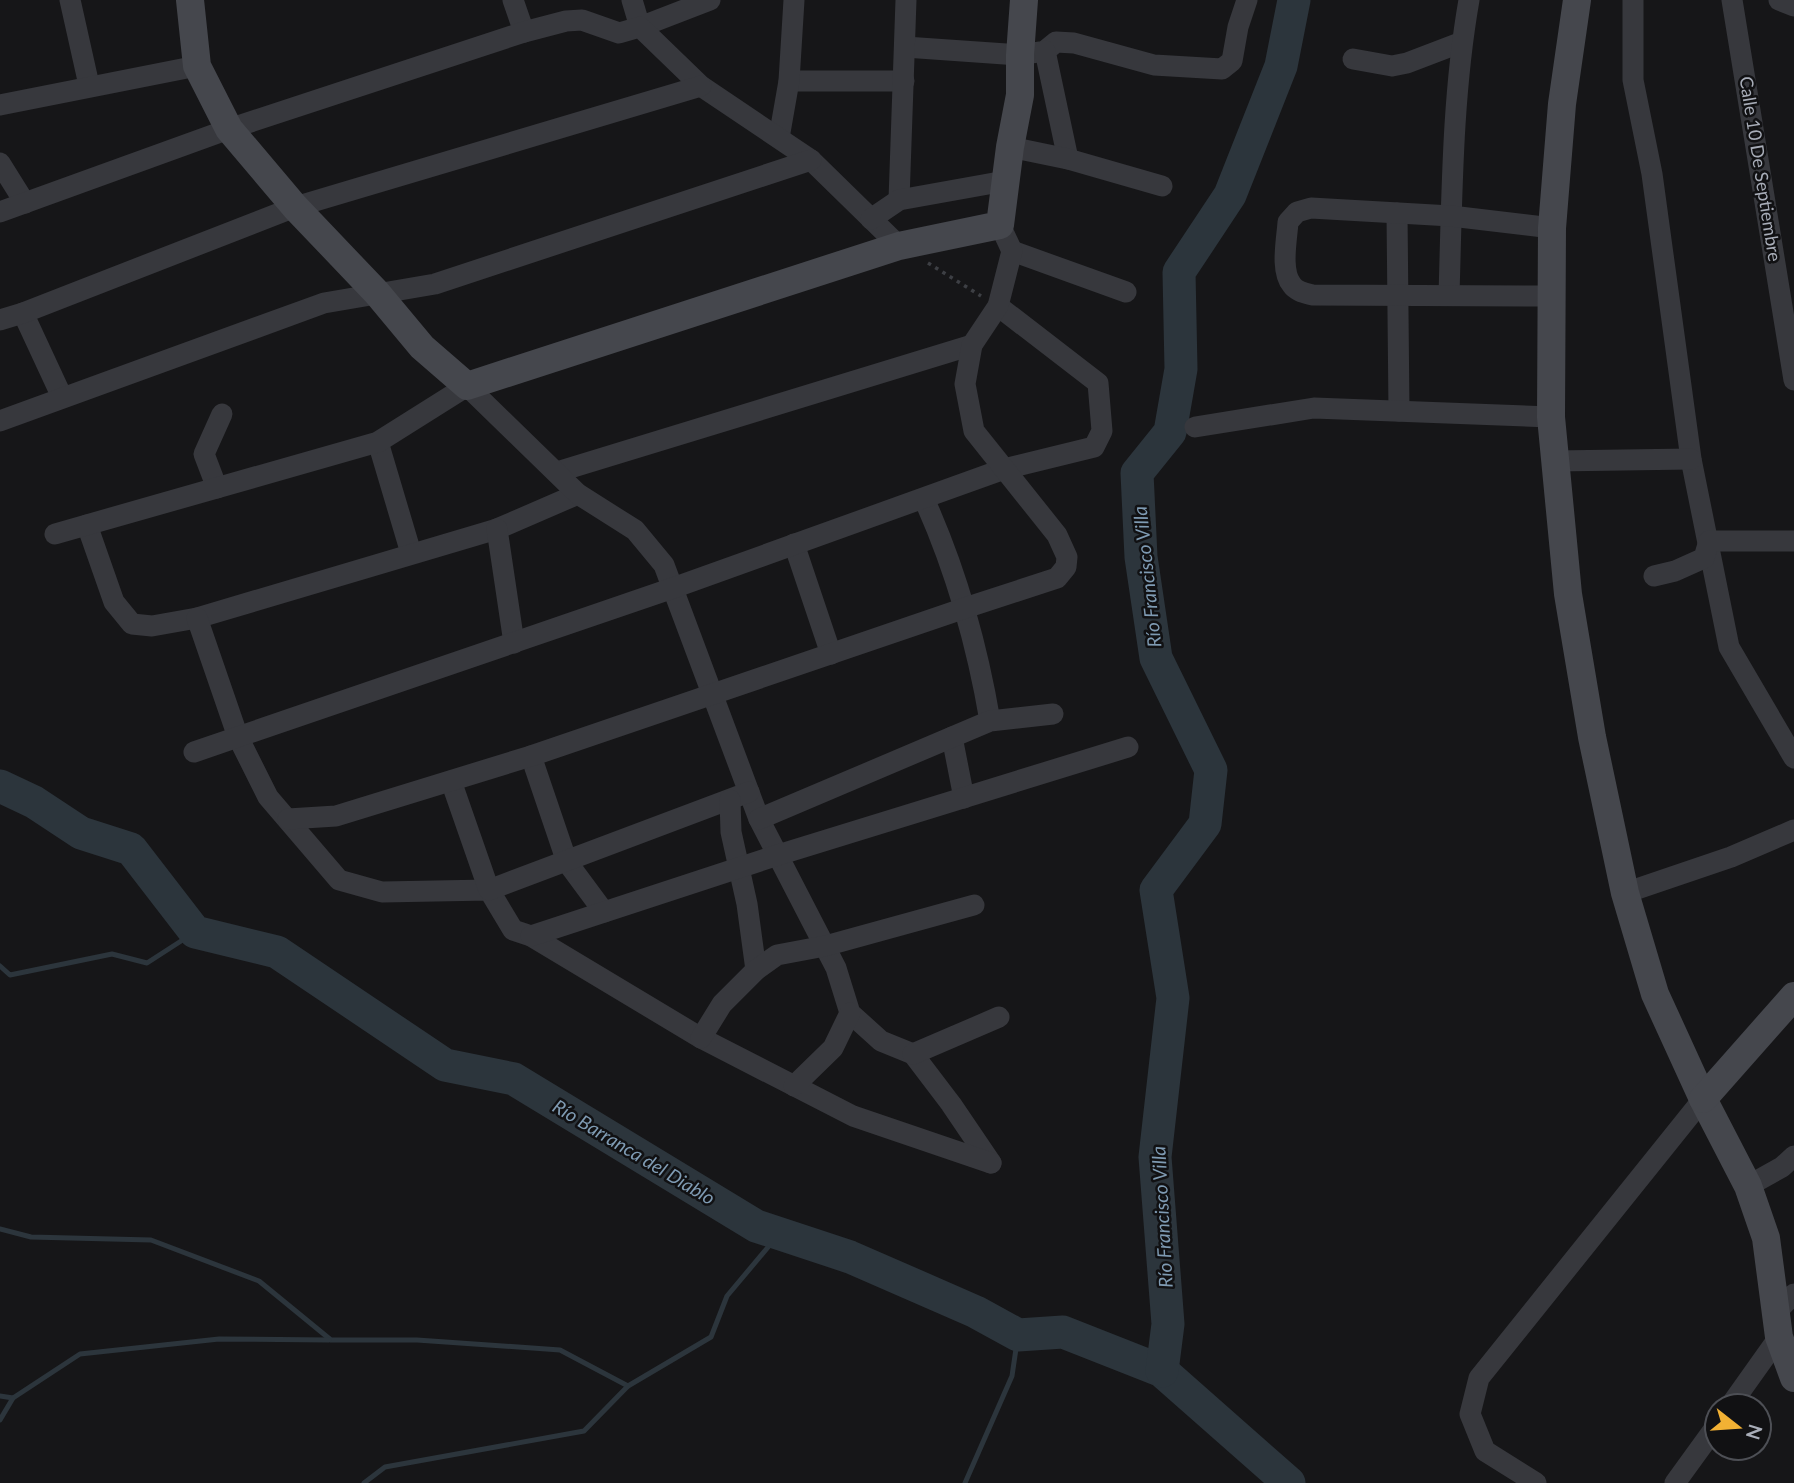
<svg xmlns="http://www.w3.org/2000/svg" width="1794" height="1483" font-family="Lato,sans-serif">
	<style>
		.lines { fill: none; stroke-linecap: round; stroke-linejoin: round }
		.stream { stroke: #2c353c; stroke-width: 5 }
		.river { stroke: #2c353c; stroke-width: 33 }
		.path { stroke: #3d3f44; stroke-width: 3.5; stroke-dasharray: 3.5 5; stroke-linecap: butt }
		.street { stroke: #37383d; stroke-width: 21 }
		.secondary { stroke: #45474d; stroke-width: 28 }
		.labels { text-anchor: middle; stroke-width: 5; stroke-linejoin: round; paint-order: stroke }
		.street-label { font-size: 18px; fill: #a8adb8; stroke: #111113 }
		.water-label { font-size: 19px; font-style: italic; fill: #7f9bb3; stroke: #111113 }
	</style>
	<rect width="100%" height="100%" fill="#161618"/>
	<g class="lines">
		<g class="stream">
			<path d="M0 966 10 975 112 954 147 963 195 932"/>
			<path d="M0 1229 31 1237 151 1240 259 1281 331 1340H417L560 1350 628 1386 711 1337 727 1296 779 1234"/>
			<path d="M0 1396 13 1398 80 1354 219 1339 329 1340"/>
			<path d="M0 1420 13 1398"/>
			<path d="M364 1483 385 1467 584 1431 628 1386"/>
			<path d="M965 1483 1012 1376 1018 1335"/>
		</g>
		<g class="river">
			<path d="M0 786 34 802 81 833 131 849 195 932 277 952 445 1065 514 1079 756 1226 850 1257 976 1312 1018 1335 1063 1332 1162 1371 1289 1483"/>
			<path d="M1162 1371 1168 1324 1155 1157 1173 998 1156 890 1205 824 1211 770 1156 658 1141 557 1137 473 1170 432 1181 369 1179 272 1230 195 1281 66 1294 0"/>
		</g>
		<path class="path" d="M928 263 981 296"/>
		<g class="street">
			<path d="M70 0 89 85"/>
			<path d="M513 0 524 32"/>
			<path d="M632 0 640 27 710 0"/>
			<path d="M1633 0V80L1652 174 1691 459 1729 647 1794 758"/>
			<path d="M1732 0 1794 380"/>
			<path d="M1779 0 1794 6"/>
			<path d="M905 47 1020 55 1045 51 1056 42 1074 43 1154 65 1222 69 1232 61 1238 27 1247 0"/>
			<path d="M1045 51 1068 159"/>
			<path d="M1353 59 1392 66 1407 63 1462 42"/>
			<path d="M789 81H904"/>
			<path d="M0 105 197 66"/>
			<path d="M779 138 789 81 794 0"/>
			<path d="M1010 147 1068 159 1162 186"/>
			<path d="M0 163 25 203"/>
			<path d="M899 200 906 0"/>
			<path d="M0 212 229 129 524 32 566 21 582 20 619 33 640 27 701 86 811 160 899 246"/>
			<path d="M1397 213 1399 411"/>
			<path d="M871 219 899 200 1005 181"/>
			<path d="M1012 251 1126 292"/>
			<path d="M1449 295C1452 197 1452 97 1469 0"/>
			<path d="M1552 296 1312 295C1305 293 1296 291 1292 285 1280 271 1287 239 1288 222L1297 212 1311 208 1451 216 1552 228"/>
			<path d="M23 313 62 397"/>
			<path d="M0 320 23 313 295 207 701 86"/>
			<path d="M0 421 324 303 435 284 811 160"/>
			<path d="M1195 427 1314 408 1551 417"/>
			<path d="M378 442 411 553"/>
			<path d="M1555 461 1691 459"/>
			<path d="M557 472 972 345"/>
			<path d="M217 488 204 454 222 414"/>
			<path d="M924 499C956 570 977 644 990 721"/>
			<path d="M87 525 114 602 132 624 152 626 197 618 497 529 578 494"/>
			<path d="M497 529 514 643"/>
			<path d="M55 534 378 442 467 386 578 494 635 530 664 565 759 819 836 968 850 1013 881 1041 913 1054 951 1104 991 1163"/>
			<path d="M794 544 831 654"/>
			<path d="M1654 576 1675 571 1704 558 1709 541H1794"/>
			<path d="M197 618 238 737 268 797 339 880 382 892 489 890 513 930 531 936 701 1038 853 1116 991 1163"/>
			<path d="M952 737 964 798"/>
			<path d="M194 752 673 588 1004 469 1094 447 1102 431 1098 383 998 306"/>
			<path d="M531 756 567 862 604 912"/>
			<path d="M451 781 489 890 749 792"/>
			<path d="M730 800 731 832 747 904 756 970"/>
			<path d="M288 819 336 816 531 756 965 608 1057 578 1066 567 1067 557 1057 535 974 431 965 384 972 345 998 306 1012 251 1000 225"/>
			<path d="M759 819 990 721 1053 714"/>
			<path d="M1625 893 1731 857 1794 830"/>
			<path d="M531 936 778 855 1128 747"/>
			<path d="M701 1038 722 1004 756 970 777 955 825 946 974 905"/>
			<path d="M913 1054 999 1017"/>
			<path d="M794 1086 833 1048 850 1013"/>
			<path d="M1748 1186 1782 1167 1794 1156"/>
			<path d="M1777 1311 1794 1294"/>
			<path d="M1730 1406 1779 1337"/>
			<path d="M1536 1483 1485 1451 1470 1414 1479 1378 1703 1099"/>
			<path d="M1675 1483 1717 1425"/>
		</g>
		<g class="secondary">
			<path d="M190 0 197 66 229 129 295 207 377 293 422 347 467 386 899 246 1000 225 1010 147 1020 95V55L1024 0"/>
			<path d="M1577 0 1562 104 1552 228 1551 417 1568 594 1592 737 1625 893 1655 994 1703 1099 1748 1186 1766 1238 1779 1337 1794 1378"/>
			<path d="M1703 1099 1794 996"/>
		</g>
	</g>
	<g class="labels">
		<g class="street-label">
			<text transform="translate(1760 169) rotate(81)" y="6">Calle 10 De Septiembre</text>
		</g>
		<g class="water-label">
			<text transform="translate(1147 577) rotate(-96)" y="7">Río Francisco Villa</text>
			<text transform="translate(634 1152) rotate(31)" y="7">Río Barranca del Diablo</text>
			<text transform="translate(1162 1217) rotate(-93)" y="7">Río Francisco Villa</text>
		</g>
	</g>
	<g transform="translate(1738 1427) rotate(107)"><circle r="33" fill="#111113" stroke="#4d4f55" stroke-width="2"/>
	<path d="M0-5L12 26L0 18L-12 26Z" fill="#f2b134"/>
	<text y="-10" font-size="19" font-weight="bold" text-anchor="middle" fill="#a8adb8">N</text>
	</g>
</svg>
